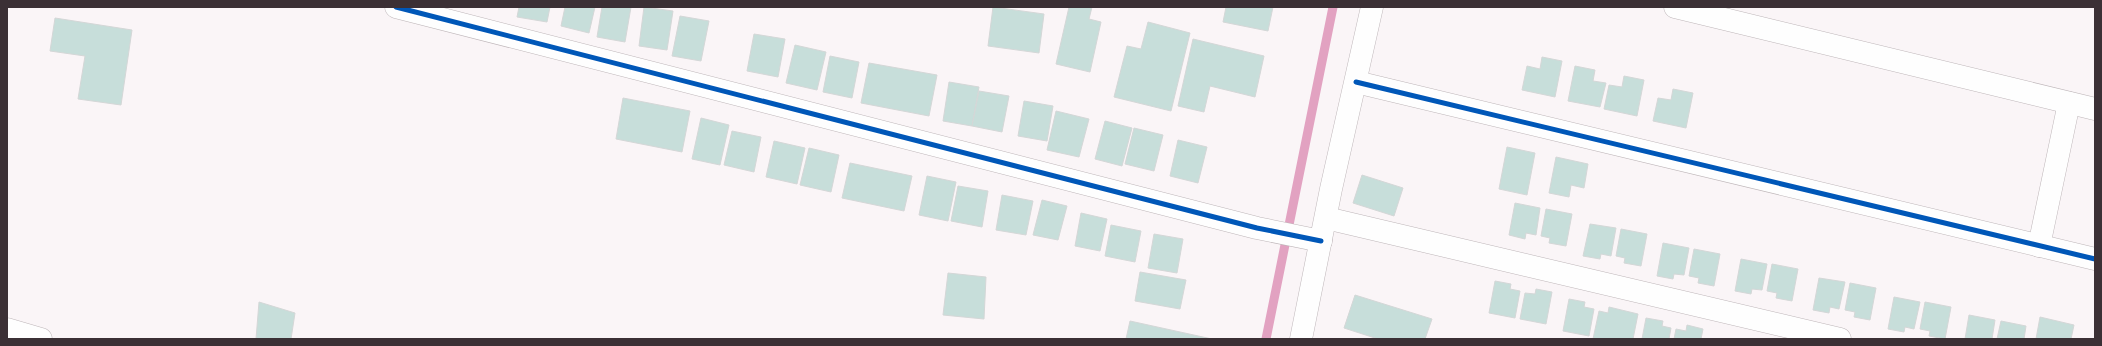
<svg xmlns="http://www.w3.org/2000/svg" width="2102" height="346" font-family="Jost,sans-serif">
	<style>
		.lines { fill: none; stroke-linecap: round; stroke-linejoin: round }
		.stream { stroke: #e2a2c1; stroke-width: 9 }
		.building { fill: #c7deda; stroke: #d4d7d7 }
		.street-casing { stroke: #beb6b9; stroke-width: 23 }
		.street { stroke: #fefefe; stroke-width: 22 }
		.cycleway-casing { stroke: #fff; stroke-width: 8 }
		.cycleway { stroke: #0057b8; stroke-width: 5 }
	</style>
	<rect width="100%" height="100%" fill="#faf5f7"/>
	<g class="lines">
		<path class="stream" d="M1266 339 1333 7"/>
	</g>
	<g class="building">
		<path d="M519 7H550L547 22 517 17Z"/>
		<path d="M565 7H595L589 33 561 26Z"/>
		<path d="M602 7H631L625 42 597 37Z"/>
		<path d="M644 7 673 11 667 50 639 46Z"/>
		<path d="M993 7 1044 14 1039 53 988 46Z"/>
		<path d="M1069 7H1092L1089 19 1101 22 1090 72 1056 64Z"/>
		<path d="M1226 7H1273L1268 31 1223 22Z"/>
		<path d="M680 16 709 21 701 61 672 56Z"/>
		<path d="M55 18 132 30 121 105 78 99 85 56 50 51Z"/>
		<path d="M1148 22 1190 33 1171 111 1114 97 1127 46 1141 49Z"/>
		<path d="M754 34 785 39 778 77 747 71Z"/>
		<path d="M1193 39 1264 56 1255 97 1210 86 1204 112 1178 106Z"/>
		<path d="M795 45 826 52 817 90 786 83Z"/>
		<path d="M830 56 859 62 852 98 823 92Z"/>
		<path d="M1542 57 1562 61 1555 97 1522 90 1527 66 1540 69Z"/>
		<path d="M869 63 937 75 929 116 861 103Z"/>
		<path d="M1575 66 1595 70 1593 81 1606 83 1600 107 1568 101Z"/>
		<path d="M1624 76 1644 80 1637 116 1604 109 1609 85 1622 87Z"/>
		<path d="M949 82 979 87 972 126 943 121Z"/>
		<path d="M1673 89 1693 93 1686 128 1653 121 1658 98 1671 100Z"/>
		<path d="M979 91 1009 96 1002 132 972 126Z"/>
		<path d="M623 98 690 111 682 152 616 139Z"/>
		<path d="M1024 101 1053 106 1047 141 1018 136Z"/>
		<path d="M1056 111 1089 119 1079 157 1047 150Z"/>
		<path d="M701 118 729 125 720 165 692 159Z"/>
		<path d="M1105 121 1132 128 1122 166 1095 159Z"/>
		<path d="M1134 128 1163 135 1154 171 1125 164Z"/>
		<path d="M732 131 761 137 754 172 724 165Z"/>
		<path d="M1178 140 1207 147 1198 183 1170 176Z"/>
		<path d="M774 141 805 148 797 184 766 177Z"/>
		<path d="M1507 147 1535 153 1527 195 1499 189Z"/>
		<path d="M809 148 839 155 831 192 800 185Z"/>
		<path d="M1556 157 1588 164 1584 188 1571 185 1569 197 1549 193Z"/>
		<path d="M850 163 912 176 904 211 842 198Z"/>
		<path d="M1362 175 1403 188 1394 216 1353 203Z"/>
		<path d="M927 176 956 182 948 221 919 215Z"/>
		<path d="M958 186 988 191 982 227 951 221Z"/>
		<path d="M1002 195 1033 201 1026 235 996 230Z"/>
		<path d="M1042 200 1067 206 1058 240 1033 235Z"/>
		<path d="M1515 203 1540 208 1536 235 1526 233 1525 239 1509 235Z"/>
		<path d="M1546 209 1572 214 1566 246 1549 243 1550 238 1541 236Z"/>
		<path d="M1081 213 1107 219 1100 251 1075 246Z"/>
		<path d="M1590 224 1616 228 1611 256 1601 254 1600 259 1583 256Z"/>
		<path d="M1111 225 1141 231 1135 262 1105 256Z"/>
		<path d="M1621 229 1647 234 1641 266 1624 263 1625 258 1616 256Z"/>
		<path d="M1154 234 1183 239 1177 273 1148 268Z"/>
		<path d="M1663 243 1689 248 1684 275 1674 274 1673 279 1657 276Z"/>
		<path d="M1694 249 1720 254 1714 286 1698 283 1699 278 1689 276Z"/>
		<path d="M1741 259 1767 264 1762 290 1752 289 1751 294 1735 291Z"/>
		<path d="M1772 264 1798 269 1792 301 1776 298 1777 293 1767 291Z"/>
		<path d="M1140 272 1186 280 1180 309 1135 301Z"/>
		<path d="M948 273 986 277 984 319 943 315Z"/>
		<path d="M1819 278 1845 282 1839 309 1830 307 1829 313 1813 310Z"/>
		<path d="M1495 281 1511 284 1510 289 1520 291 1515 318 1489 313Z"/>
		<path d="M1850 283 1876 288 1870 320 1854 317 1855 312 1845 310Z"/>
		<path d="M1536 289 1552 292 1546 324 1520 319 1525 293 1535 294Z"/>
		<path d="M1355 295 1432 319 1425 339H1378L1344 328Z"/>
		<path d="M1894 297 1920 302 1914 329 1905 327 1904 332 1888 329Z"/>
		<path d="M1569 299 1585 302 1584 307 1594 309 1589 336 1563 331Z"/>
		<path d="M259 302 295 313 291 339H256Z"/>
		<path d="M1925 302 1951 307 1945 339 1929 336 1930 331 1920 329Z"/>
		<path d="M1609 307 1638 314 1633 339H1593L1599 311 1608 313Z"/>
		<path d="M1969 315 1995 320 1992 339H1965Z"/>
		<path d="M2040 317 2074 325 2071 339H2036Z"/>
		<path d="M1646 318 1663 321 1662 326 1671 328 1669 339H1642Z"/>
		<path d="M1130 321 1212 339H1126Z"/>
		<path d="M2001 321 2026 326 2024 339H1997Z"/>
		<path d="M1687 325 1703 329 1701 339H1674L1676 329 1686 331Z"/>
	</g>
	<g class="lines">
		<g class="street-casing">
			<g id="street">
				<path d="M396 7 1257 228 1321 241"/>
				<path d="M1675 7 2095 109"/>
				<path d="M1356 82 2095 259"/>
				<path d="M1326 218 1840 339"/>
				<path d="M2039 246 2069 103"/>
				<path d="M7 329 41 339"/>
				<path d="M1301 339 1331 189 1372 7"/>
			</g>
		</g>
		<use href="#street" class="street"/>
		<g class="cycleway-casing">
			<g id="cycleway">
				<path d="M396 7 1257 228 1321 241"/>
				<path d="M1356 82 2095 259"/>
			</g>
		</g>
		<use href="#cycleway" class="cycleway"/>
	</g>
	<rect width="2102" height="346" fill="none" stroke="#3b3035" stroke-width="16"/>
</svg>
